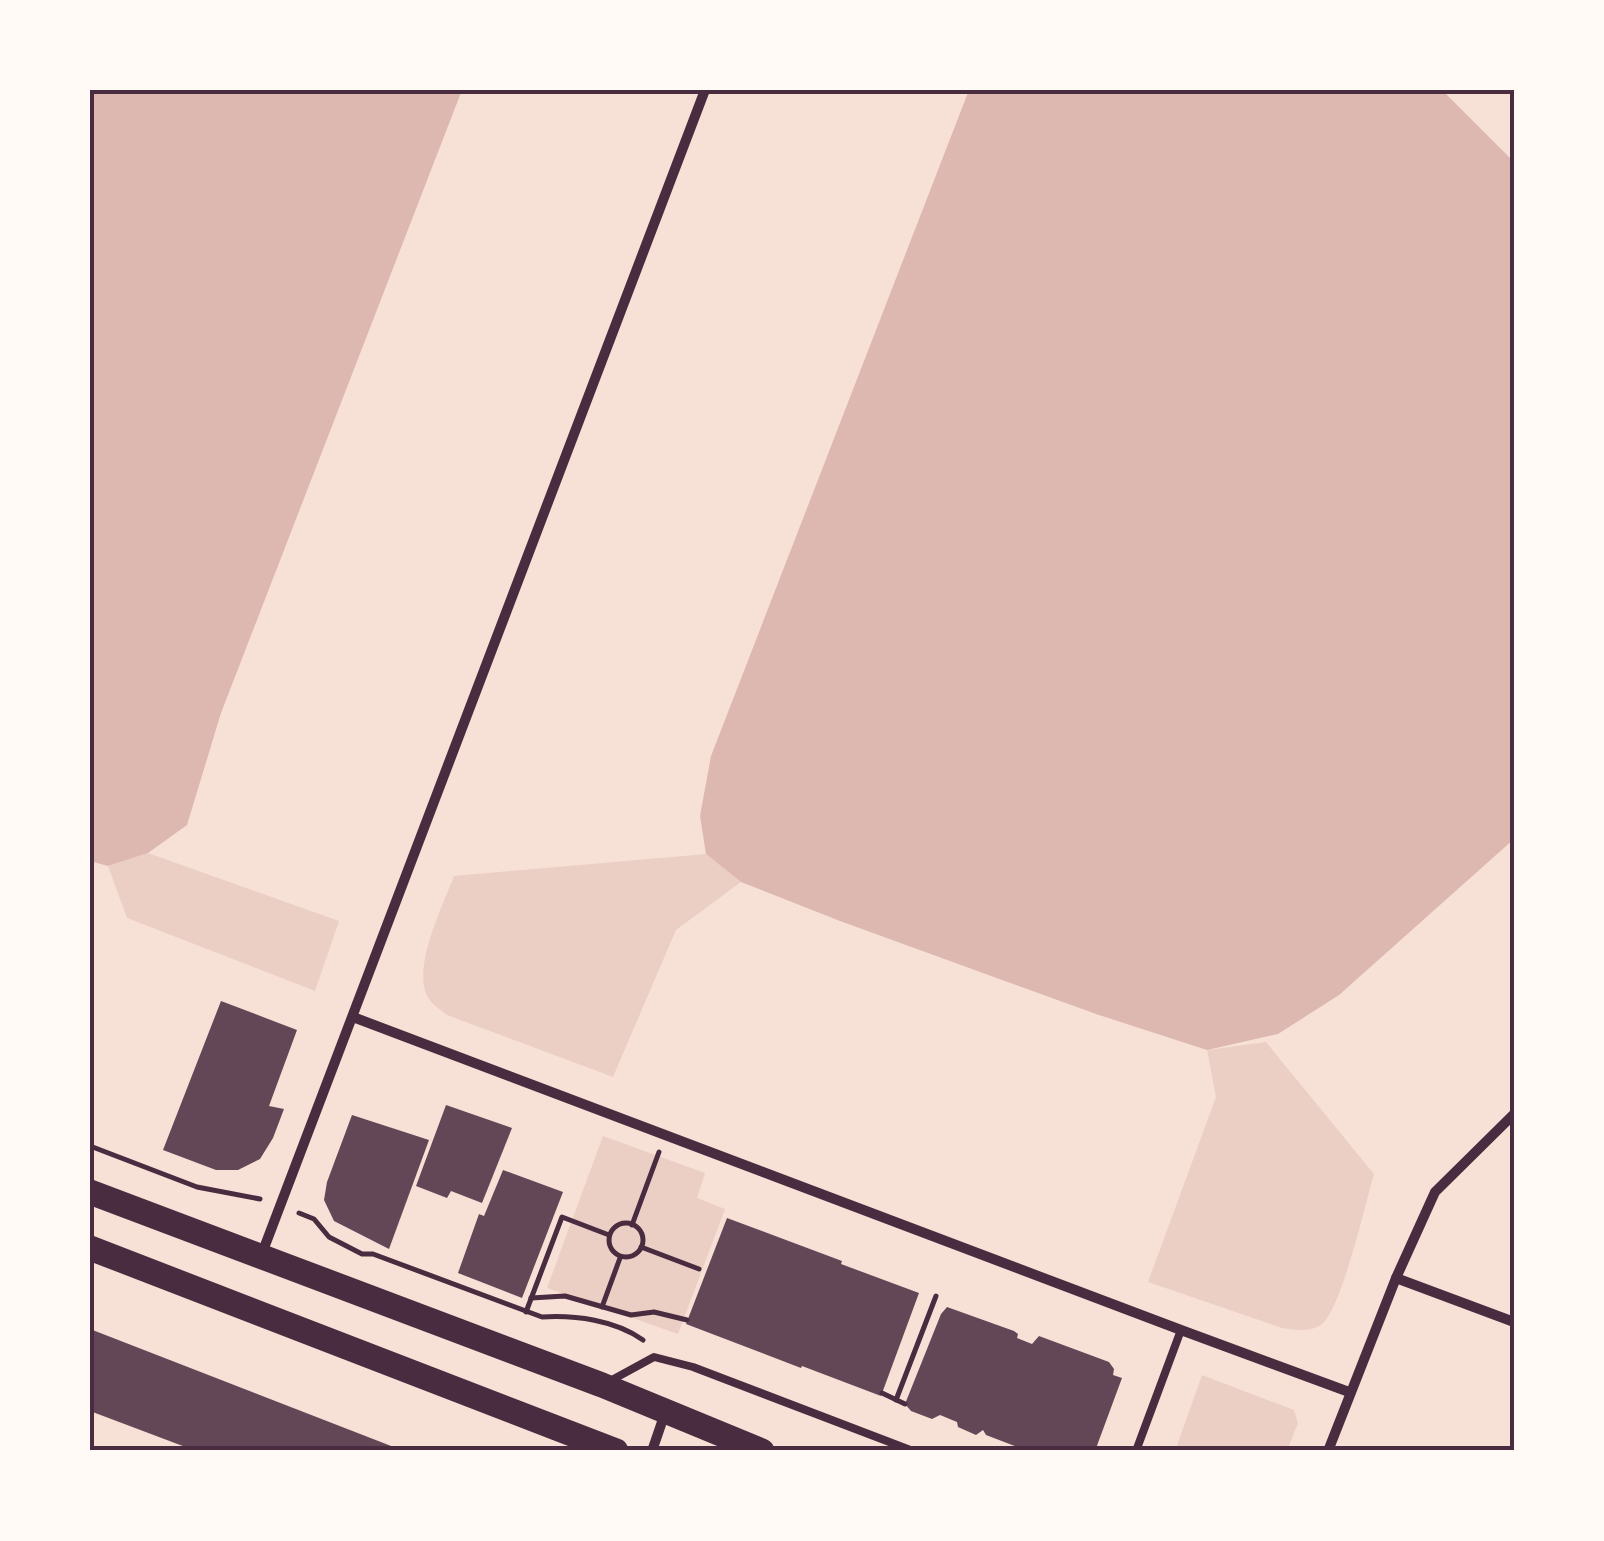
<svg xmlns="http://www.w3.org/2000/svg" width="1604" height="1541" font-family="Lato,sans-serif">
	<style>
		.green { fill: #ebcfc5 }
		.water { fill: #dcb8b0 }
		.building { fill: #644757 }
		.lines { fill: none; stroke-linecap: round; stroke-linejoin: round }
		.path { stroke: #4a2c40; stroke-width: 5 }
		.service { stroke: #4a2c40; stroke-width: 8 }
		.minor { stroke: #4a2c40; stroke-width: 10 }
		.primary { stroke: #4a2c40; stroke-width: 25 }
		.neatline { fill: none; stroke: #4a2c40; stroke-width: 4 }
	</style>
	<rect width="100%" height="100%" fill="#f7e1d7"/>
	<g class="green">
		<path d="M148 853 339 921 315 991 127 918 108 866Z"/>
		<path d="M706 854 741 882 676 930 613 1077 447 1015C441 1010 433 1005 429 999 410 971 443 905 454 876Z"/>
		<path d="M1266 1042 1374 1174C1366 1202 1341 1311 1321 1325 1310 1332 1294 1330 1282 1328L1148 1282 1216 1097 1207 1050Z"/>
		<path d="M603 1136 705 1173 697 1198 725 1209 678 1334 547 1288Z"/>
		<path d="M1202 1375 1294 1410 1298 1423 1287 1451H1175Z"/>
	</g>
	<g class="water">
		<path d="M90 90H462L221 713 187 825 148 853 108 866 90 861Z"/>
		<path d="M969 90H1442L1514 162V839L1339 995 1278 1034 1207 1050 1096 1014 840 921 741 882 706 854 700 816 711 756Z"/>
	</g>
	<g class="building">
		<path d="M221 1001 297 1030 269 1106 284 1109 273 1138 260 1159 238 1170H216L163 1150Z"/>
		<path d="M446 1105 512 1128 482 1203 451 1191 447 1198 416 1186Z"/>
		<path d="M352 1115 429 1140 389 1249 334 1221 324 1200 327 1182Z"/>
		<path d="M503 1170 563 1192 522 1298 458 1273 479 1214 484 1216Z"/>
		<path d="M727 1218 842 1261 841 1264 919 1293 881 1396 802 1366 801 1368 686 1324Z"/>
		<path d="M947 1307 1014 1331 1018 1334 1017 1338 1032 1344 1039 1336 1109 1362 1114 1369 1113 1375 1122 1378 1095 1451H1028L986 1435 983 1430 976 1435 958 1427 957 1422 940 1415 932 1419 911 1411 905 1404 941 1314Z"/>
		<path d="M90 1329 404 1451H196L90 1411Z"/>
	</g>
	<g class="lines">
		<g class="path">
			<path d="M90 1146 197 1187 260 1199"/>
			<path d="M299 1213 314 1219 329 1237 362 1254H373L542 1317C575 1315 615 1320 643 1340"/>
			<circle cx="626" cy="1240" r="17"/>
			<path d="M632 1225 659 1152"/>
			<path d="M641 1247 699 1269"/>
			<path d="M531 1298 565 1296 631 1315 654 1312 687 1320"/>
			<path d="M602 1307 620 1258"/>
			<path d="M526 1312 562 1217 609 1235"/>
			<path d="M882 1393 905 1404"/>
			<path d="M896 1400 936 1296"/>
		</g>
		<g class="service">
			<path d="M610 1381 654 1357 693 1367 913 1451"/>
			<path d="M1136 1451 1181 1330"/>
		</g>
		<g class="minor">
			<path d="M353 1017 1181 1330 1349 1392"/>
			<path d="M261 1256 705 90"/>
			<path d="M1396 1278 1514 1322"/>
			<path d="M652 1451 665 1413"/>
			<path d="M1328 1451 1396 1278 1435 1192 1514 1114"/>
		</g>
		<g class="primary">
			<path d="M90 1192 602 1385 762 1451"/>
			<path d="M90 1248 616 1451"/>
		</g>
	</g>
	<rect width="1604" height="1541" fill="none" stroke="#fffaf5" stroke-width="185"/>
	<rect x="92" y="92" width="1420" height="1356" class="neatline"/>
</svg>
